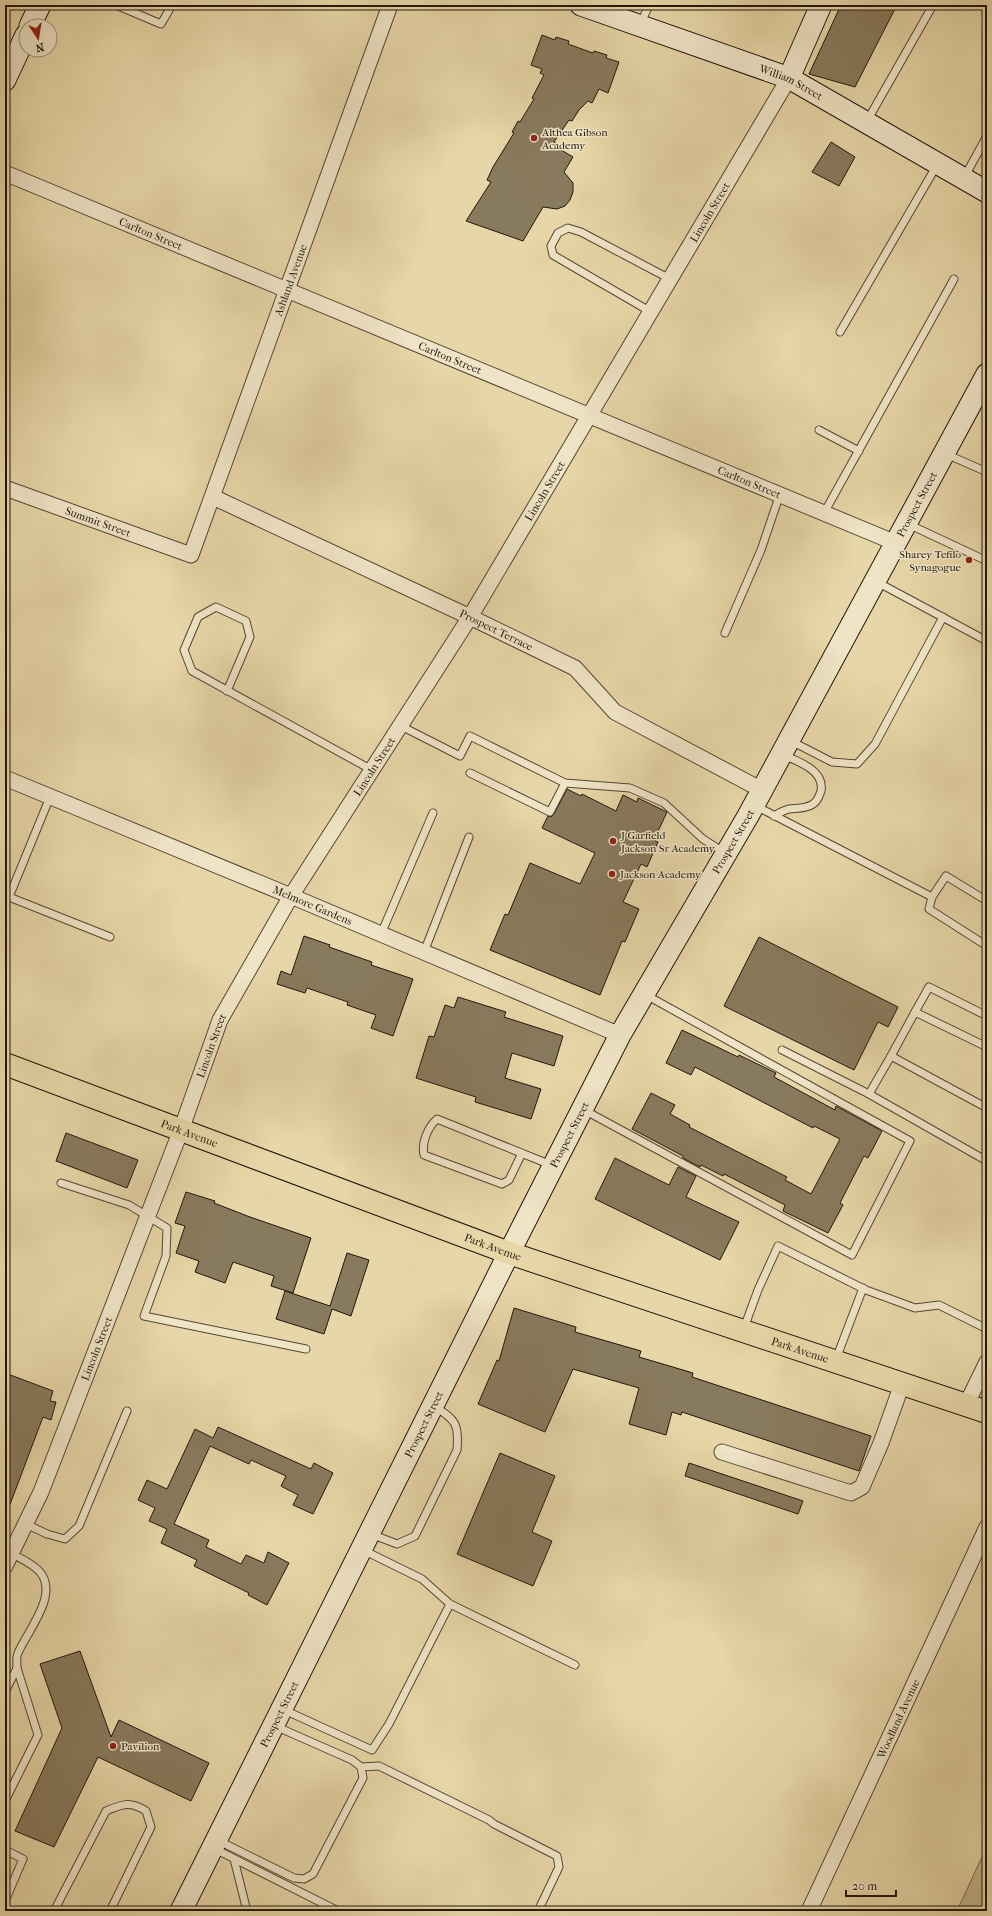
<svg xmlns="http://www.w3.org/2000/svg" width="992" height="1916" font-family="'IM FELL French Canon',serif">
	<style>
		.green { fill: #c6b58d; stroke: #74664c }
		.building { fill: #887a5d; stroke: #22160c }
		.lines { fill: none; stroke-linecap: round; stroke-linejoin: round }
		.lane-casing { stroke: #534633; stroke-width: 9 }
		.street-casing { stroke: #534633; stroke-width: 17 }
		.secondary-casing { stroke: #22160c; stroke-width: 23 }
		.primary-casing { stroke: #22160c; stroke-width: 24 }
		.lane { stroke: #efe4c6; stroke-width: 7 }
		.street { stroke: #efe4c6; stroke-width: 15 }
		.secondary { stroke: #efe4c6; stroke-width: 21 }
		.primary { stroke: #e7d6a7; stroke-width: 22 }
		.poi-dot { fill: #8f2418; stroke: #efe4c6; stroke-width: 1.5 }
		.labels { text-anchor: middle; stroke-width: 3; stroke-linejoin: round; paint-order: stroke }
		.street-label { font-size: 11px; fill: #22160c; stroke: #efe4c6 }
		.poi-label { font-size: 11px; fill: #22160c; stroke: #efe4c6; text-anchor: start }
	</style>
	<rect width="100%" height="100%" fill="#e7d6a7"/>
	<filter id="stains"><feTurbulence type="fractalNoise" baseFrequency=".005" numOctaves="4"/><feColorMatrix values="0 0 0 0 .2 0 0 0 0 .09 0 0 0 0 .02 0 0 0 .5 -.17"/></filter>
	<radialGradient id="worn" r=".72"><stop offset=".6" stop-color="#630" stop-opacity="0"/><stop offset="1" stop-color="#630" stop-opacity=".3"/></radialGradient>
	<path class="green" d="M987 1846V1906L984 1911H957Z"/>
	<g class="building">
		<path d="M841 5H897L855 87 809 74Z"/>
		<path d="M542 35 555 40 556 37 569 41 568 44 593 53 594 51 607 55 606 58 619 62 608 93 599 89 592 103 588 101 579 110 572 121 569 120 554 142 558 144 556 147 573 157 564 172 573 183V192L570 200 565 206 557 209 543 207 523 241 466 221 491 182 487 180 493 167 514 133 512 132 518 121 520 122 534 99 532 98 544 75 540 73 542 69 531 65Z"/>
		<path d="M831 142 855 157 839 186 812 172Z"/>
		<path d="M567 789 581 796 582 794 616 811 623 795 637 802 638 798 667 812 654 840 658 842 647 867 641 864 623 902 639 909 625 942 622 941 600 995 490 950 505 914 508 915 530 863 580 884 595 853 542 828 548 816 551 817 554 814Z"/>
		<path d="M304 936 330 945 329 947 372 962 371 965 413 979 393 1036 371 1028 376 1015 347 1005 348 1002 307 988 305 993 277 984 281 971 291 975Z"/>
		<path d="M759 937 898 1007 888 1027 878 1022 854 1070 724 1006Z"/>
		<path d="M458 997 506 1012 504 1017 563 1036 554 1066 512 1053 505 1078 541 1089 531 1119 475 1102 476 1097 416 1078 429 1036 434 1037 445 1005 454 1008Z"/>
		<path d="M682 1030 738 1057 739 1055 776 1073 774 1077 835 1110 836 1106 882 1131 868 1158 864 1156 840 1203 843 1205 828 1233 783 1211 785 1205 724 1174 723 1176 701 1165 700 1167 683 1158V1156L632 1129 651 1093 675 1105 670 1114 690 1125 689 1127 787 1177 785 1180 811 1194 840 1139 814 1126 813 1128 695 1067 691 1075 666 1063Z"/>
		<path d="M66 1133 138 1160 127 1188 56 1161Z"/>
		<path d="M615 1158 669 1185 678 1167 696 1176 686 1197 739 1222 720 1260 595 1199Z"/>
		<path d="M186 1192 215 1201 214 1203 250 1217 311 1238 293 1293 271 1286 274 1276 233 1262 225 1283 195 1272 199 1261 176 1253 185 1226 175 1223Z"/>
		<path d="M347 1253 369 1260 351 1316 332 1309 324 1334 276 1319 285 1291 330 1306Z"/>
		<path d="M514 1308 576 1327 575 1332 641 1351 639 1357 693 1373 692 1377 871 1436 859 1471 682 1412 681 1415 672 1412 666 1435 629 1424 639 1388 573 1369 545 1432 478 1404 497 1360 499 1361Z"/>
		<path d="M5 1373 53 1391 50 1401 56 1402 51 1420 43 1417 6 1515Z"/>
		<path d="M218 1427 311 1469 314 1463 333 1473 313 1514 293 1505 298 1495 281 1486 286 1476 251 1460 249 1464 210 1446 174 1524 209 1540 206 1547 241 1564 246 1555 264 1563 268 1552 289 1563 267 1605 248 1595 249 1593 194 1566 197 1560 161 1543 167 1529 149 1521 155 1508 138 1500 147 1480 167 1489 195 1429 213 1438Z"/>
		<path d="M500 1453 555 1476 532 1532 552 1541 533 1586 457 1554Z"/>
		<path d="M689 1463 803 1501 798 1514 685 1476Z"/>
		<path d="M80 1651 111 1737 119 1720 209 1763 191 1801 98 1757 54 1847 15 1831 62 1728 40 1664Z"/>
	</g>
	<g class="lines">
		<g class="lane-casing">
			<g id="lane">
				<path d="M116 5 161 24 172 5"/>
				<path d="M641 23 649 5"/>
				<path d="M867 121 933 5"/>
				<path d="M965 176 987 136"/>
				<path d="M651 312 553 255 551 246 558 233 568 228 581 232 670 279"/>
				<path d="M840 332 937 165"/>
				<path d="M819 430 859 451"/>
				<path d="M946 454 987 472"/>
				<path d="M824 513 954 279"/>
				<path d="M908 524 987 561"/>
				<path d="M877 582 987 641"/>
				<path d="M725 633 761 550 780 494"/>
				<path d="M227 691 250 637 246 621 216 607 198 617 184 650 192 671 372 770"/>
				<path d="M401 726 460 756 470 736 565 783 630 788 664 803 703 839 725 853"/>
				<path d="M791 741 832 762 857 764 875 744 943 617"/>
				<path d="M470 773 550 812 565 783"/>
				<path d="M50 797 9 897 110 937"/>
				<path d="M756 806 932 897"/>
				<path d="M774 816C779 813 784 810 789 809 797 808 806 809 813 804 818 801 819 796 821 791 825 770 797 761 783 755"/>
				<path d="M987 901 946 876 932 897 929 909 987 946"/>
				<path d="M381 934 433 813"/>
				<path d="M424 952 469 837"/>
				<path d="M915 1012 929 987 987 1016"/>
				<path d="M987 1047 915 1012 891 1056 987 1108"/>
				<path d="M782 1050 869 1094"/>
				<path d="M891 1056 869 1094 987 1161"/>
				<path d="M584 1110 852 1255 910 1141 646 995"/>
				<path d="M522 1153 509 1180 502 1184 424 1155C421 1143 428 1127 437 1119L551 1165"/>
				<path d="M61 1183 129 1205 167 1228 166 1256 144 1316 306 1349"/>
				<path d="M744 1328 758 1290 778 1246 866 1290 915 1308 939 1305 987 1329"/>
				<path d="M836 1359 863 1288"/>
				<path d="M26 1524 47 1534 65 1539 79 1526 127 1411"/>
				<path d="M371 1534 397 1544 415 1536 457 1450C459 1424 456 1420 435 1407"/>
				<path d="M11 1553C21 1559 32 1563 40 1572 59 1595 28 1630 18 1653 16 1657 17 1663 17 1668"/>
				<path d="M450 1604 575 1665"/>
				<path d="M5 1692 17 1668 38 1735 5 1801"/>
				<path d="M282 1709 372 1750 389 1724 450 1604 422 1579 363 1550"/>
				<path d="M361 1767 379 1766 489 1820 494 1824 557 1856 559 1867 538 1911"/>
				<path d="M217 1840 294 1878 304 1879 313 1874 363 1778 361 1767 352 1760 275 1726"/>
				<path d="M213 1848 338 1911"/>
				<path d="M5 1850 23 1859 5 1901"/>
				<path d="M234 1859 247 1911"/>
				<path d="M54 1911 106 1811C123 1804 130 1801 146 1811L151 1827 110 1911"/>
			</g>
		</g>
		<g class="street-casing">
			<g id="street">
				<path id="s1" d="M5 173 896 543"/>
				<path id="s2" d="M5 488 191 555 390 5"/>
				<path id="s3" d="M213 497 470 617 575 668 615 712 762 790"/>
				<path id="s4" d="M5 778 291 896 620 1035"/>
				<path d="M966 1405 987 1362"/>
				<path d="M722 1452 851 1493 862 1487 881 1443 902 1384"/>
				<path id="s5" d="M5 1566 41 1492 181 1130 220 1020 291 896 470 617 789 78"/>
				<path id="s6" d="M809 1911 987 1527"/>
			</g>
		</g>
		<g class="secondary-casing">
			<g id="secondary">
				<path id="s7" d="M581 5 789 78 987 192"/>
				<path d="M30 26 40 5"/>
				<path d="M789 78 821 5"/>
				<path d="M5 80 26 35"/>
				<path id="s8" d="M181 1911 509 1253 620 1035 748 816 987 374"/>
			</g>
		</g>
		<g class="primary-casing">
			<g id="primary">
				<path id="s9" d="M5 1064 509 1253 987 1412"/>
			</g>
		</g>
		<use href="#lane" class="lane"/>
		<use href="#street" class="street"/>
		<use href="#secondary" class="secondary"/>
		<use href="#primary" class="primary"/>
	</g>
	<g class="poi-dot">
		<circle cx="534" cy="138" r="4"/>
		<circle cx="969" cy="560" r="4"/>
		<circle cx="613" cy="841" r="4"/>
		<circle cx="612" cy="874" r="4"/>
		<circle cx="113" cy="1746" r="4"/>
	</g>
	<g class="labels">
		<g class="street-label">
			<text dy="4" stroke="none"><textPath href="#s7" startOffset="224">William Street</textPath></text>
			<text dy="4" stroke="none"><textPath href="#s5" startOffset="1532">Lincoln Street</textPath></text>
			<text dy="4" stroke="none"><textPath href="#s1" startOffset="158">Carlton Street</textPath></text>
			<text dy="4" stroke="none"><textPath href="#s2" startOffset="490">Ashland Avenue</textPath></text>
			<text dy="4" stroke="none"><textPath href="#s1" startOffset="482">Carlton Street</textPath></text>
			<text dy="4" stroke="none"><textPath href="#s1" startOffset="806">Carlton Street</textPath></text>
			<text dy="4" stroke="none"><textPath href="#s5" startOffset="1208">Lincoln Street</textPath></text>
			<text dy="4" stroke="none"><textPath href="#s8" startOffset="1588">Prospect Street</textPath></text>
			<text dy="4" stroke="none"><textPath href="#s2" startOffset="99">Summit Street</textPath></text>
			<text dy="4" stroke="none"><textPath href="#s3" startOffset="313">Prospect Terrace</textPath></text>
			<text dy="4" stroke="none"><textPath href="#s5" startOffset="884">Lincoln Street</textPath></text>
			<text dy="4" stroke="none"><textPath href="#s8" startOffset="1204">Prospect Street</textPath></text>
			<text dy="4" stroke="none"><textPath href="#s4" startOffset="333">Melmore Gardens</textPath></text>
			<text dy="4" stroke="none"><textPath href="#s5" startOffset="560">Lincoln Street</textPath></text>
			<text dy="4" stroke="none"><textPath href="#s9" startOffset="197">Park Avenue</textPath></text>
			<text dy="4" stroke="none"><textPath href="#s8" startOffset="868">Prospect Street</textPath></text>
			<text dy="4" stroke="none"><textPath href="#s9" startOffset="521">Park Avenue</textPath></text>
			<text dy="4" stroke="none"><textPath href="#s5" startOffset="236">Lincoln Street</textPath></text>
			<text dy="4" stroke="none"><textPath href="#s9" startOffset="845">Park Avenue</textPath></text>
			<text dy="4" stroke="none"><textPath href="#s8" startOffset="544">Prospect Street</textPath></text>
			<text dy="4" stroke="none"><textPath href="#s8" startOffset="220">Prospect Street</textPath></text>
			<text dy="4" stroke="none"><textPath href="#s6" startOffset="212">Woodland Avenue</textPath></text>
		</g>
		<g class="poi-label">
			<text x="542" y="136">Althea Gibson<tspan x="542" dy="13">Academy</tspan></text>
			<text x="961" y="558" text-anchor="end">Sharey Tefilo<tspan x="961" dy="13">Synagogue</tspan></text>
			<text x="621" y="839">J Garfield<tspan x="621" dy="13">Jackson Sr Academy</tspan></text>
			<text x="620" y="878">Jackson Academy</text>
			<text x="121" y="1750">Pavilion</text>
		</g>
	</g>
	<rect width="992" height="1916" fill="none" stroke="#e7d6a7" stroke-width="20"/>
	<rect x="6" y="6" width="980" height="1904" fill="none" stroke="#22160c" stroke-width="2"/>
	<rect x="10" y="10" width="972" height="1896" fill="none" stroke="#22160c"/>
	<g transform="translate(38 38) rotate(168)"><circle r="19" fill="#efe4c6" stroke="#9d927c"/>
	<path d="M0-3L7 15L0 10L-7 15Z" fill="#8f2418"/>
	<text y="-6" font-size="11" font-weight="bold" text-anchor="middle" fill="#22160c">N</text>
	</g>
	<path d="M846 1890v6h50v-6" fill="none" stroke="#22160c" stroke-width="2"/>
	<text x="852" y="1890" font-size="12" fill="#22160c" stroke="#efe4c6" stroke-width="3" paint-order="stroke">20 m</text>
	<rect width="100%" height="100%" filter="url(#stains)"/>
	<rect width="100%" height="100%" fill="url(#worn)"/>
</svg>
